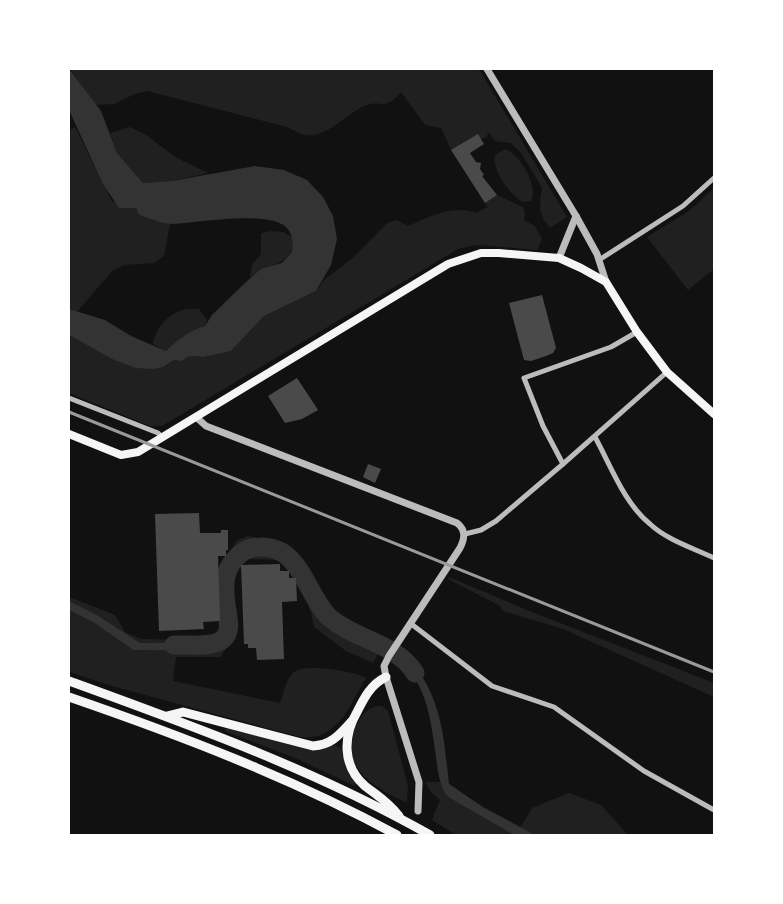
<svg xmlns="http://www.w3.org/2000/svg" width="783" height="904" font-family="Barlow,sans-serif">
	<style>
		.green { fill: #202020 }
		.water { fill: #333 }
		.lines { fill: none; stroke-linecap: round; stroke-linejoin: round }
		.river { stroke: #333; stroke-width: 19 }
		.building { fill: #4a4a4a }
		.minor { stroke: #bcbcbc; stroke-width: 5 }
		.tertiary { stroke: #bcbcbc; stroke-width: 7 }
		.secondary { stroke: #f5f5f5; stroke-width: 8 }
		.trunk { stroke: #f5f5f5; stroke-width: 9 }
		.rail { stroke: #9a9a9a; stroke-width: 3 }
	</style>
	<rect width="100%" height="100%" fill="#111"/>
	<g class="green">
		<path d="M70 69H479L567 217 550 228C538 215 539 205 542 188L522 154 511 143 495 141 488 132 487 137 451 150 441 128 425 125 401 92C383 113 383 98 364 106 346 114 326 139 305 135 300 134 293 130 287 127L147 91 135 94 114 104 95 105Z"/>
		<path d="M75 127 112 201 136 208 139 215 170 224 164 256 154 263 124 265 112 271 77 312 69 309V130Z"/>
		<path d="M130 127 146 135 175 157 208 173 172 181 143 183 117 153 110 133Z"/>
		<path d="M505 149C520 153 539 188 531 201L523 202C510 195 492 171 495 155Z"/>
		<path d="M714 188V269L688 290 647 237 689 211Z"/>
		<path d="M497 195 523 207 525 212 524 220 535 226 542 239 537 250 476 245 458 249 162 426H150L69 393V335L112 359 163 367 174 360 181 361 190 356 204 357 231 351 264 316 316 291 324 280 354 257 387 223 396 220 408 226C427 217 455 204 476 213L488 207 485 203Z"/>
		<path d="M271 231 284 232 293 238 292 252C279 267 265 267 250 278L252 264 261 254V233Z"/>
		<path d="M187 309H199L207 320 205 326C190 330 177 340 166 351L153 344C156 326 170 312 187 309Z"/>
		<path d="M248 536C306 545 295 572 328 606 338 617 372 631 386 639L373 663 346 651 314 627 311 613 298 577 281 560 249 559 238 563 235 574 234 635 221 657H176L173 681 280 703C284 693 285 680 294 672 305 663 354 671 366 678 350 704 338 742 300 737L112 686 69 672V610L93 622 133 650 196 651 200 642 140 643 97 615 69 601V597L115 615 125 632 141 639 195 640 218 635 223 626 222 567 237 540Z"/>
		<path d="M449 577 527 610 714 683V697L563 629 503 611 500 606 448 579Z"/>
		<path d="M376 706H382L388 711 408 786 407 803C379 790 334 765 355 728 361 717 364 710 376 706Z"/>
		<path d="M227 727 309 749H323L334 745 341 748 347 772 356 783 355 786 295 758 225 731Z"/>
		<path d="M425 782H440L448 797 514 835H456L432 820 440 800 431 792Z"/>
		<path d="M569 793 601 805 628 835H535L520 828 532 808Z"/>
	</g>
	<g class="water">
		<path d="M69 69 101 111 117 153 143 183 172 181 255 166 284 170 307 180 323 197 333 216 337 239 331 265 316 291 264 316 231 351 204 357 190 356 181 361 174 360 163 367 153 369 136 368 112 359 69 335V309L105 320 131 336 166 351C177 340 190 330 205 326L212 315 247 281 261 269 282 263 292 252C293 243 293 234 286 227 268 210 197 223 173 224 162 224 150 218 139 215L136 208H119L103 184 69 110Z"/>
		<path d="M69 601 97 615 140 643 200 642 196 651 133 650 93 622 69 610Z"/>
		<path d="M400 651C408 655 414 663 418 670 443 707 444 741 449 784L483 807 535 835H514L448 797C439 785 438 772 436 757 431 721 427 681 396 658Z"/>
	</g>
	<g class="lines">
		<path class="river" d="M174 645C188 644 216 649 225 637 239 621 205 578 244 551 253 546 267 546 277 550 302 559 311 601 330 618 356 640 396 643 415 673"/>
	</g>
	<g class="building">
		<path d="M478 134 484 144 470 153 476 162 481 163 480 169 484 175 482 176 497 195 485 203 451 150Z"/>
		<path d="M542 295 556 348 553 353 546 356 531 361 524 360 509 303Z"/>
		<path d="M297 378 318 410 302 419 285 423 268 396Z"/>
		<path d="M368 464 381 469 375 483 363 477Z"/>
		<path d="M199 513 200 533H221V530H228V550H226V556H218L220 621 203 622 204 629 159 631 155 514Z"/>
		<path d="M280 564V571H289V578H296L297 601 282 602 284 659 257 660 256 648H248V644H244L241 565Z"/>
	</g>
	<g class="lines">
		<g class="minor">
			<path d="M599 260 683 206 714 178"/>
			<path d="M69 398 158 433 163 438"/>
			<path d="M595 437C611 466 624 503 650 524 667 540 693 548 714 558"/>
			<path d="M563 464 543 426 524 378 611 347 637 332"/>
			<path d="M465 534 481 530 496 521 563 464 667 372"/>
			<path d="M410 623 492 686 554 707 644 771 714 810"/>
		</g>
		<g class="tertiary">
			<path d="M487 69 576 216 597 254 606 282"/>
			<path d="M559 258 576 216"/>
			<path d="M196 417 206 426 457 523C466 530 465 538 460 548L389 656 384 666 386 677 419 782 418 811"/>
		</g>
		<path class="secondary" d="M69 434 121 455 138 452 448 264 481 253H499L559 258 581 268 606 282 637 332 667 372 714 414"/>
		<g class="trunk">
			<path d="M386 677C371 684 364 698 357 712 343 736 342 766 365 786 379 797 387 801 399 816"/>
			<path d="M69 681C193 726 315 770 430 835"/>
			<path d="M69 697C182 736 292 778 397 835"/>
			<path d="M167 716 183 712 313 746C332 745 340 734 352 721"/>
		</g>
		<path class="rail" d="M69 412 714 672"/>
	</g>
	<rect width="783" height="904" fill="none" stroke="#ffffff" stroke-width="140"/>
</svg>
